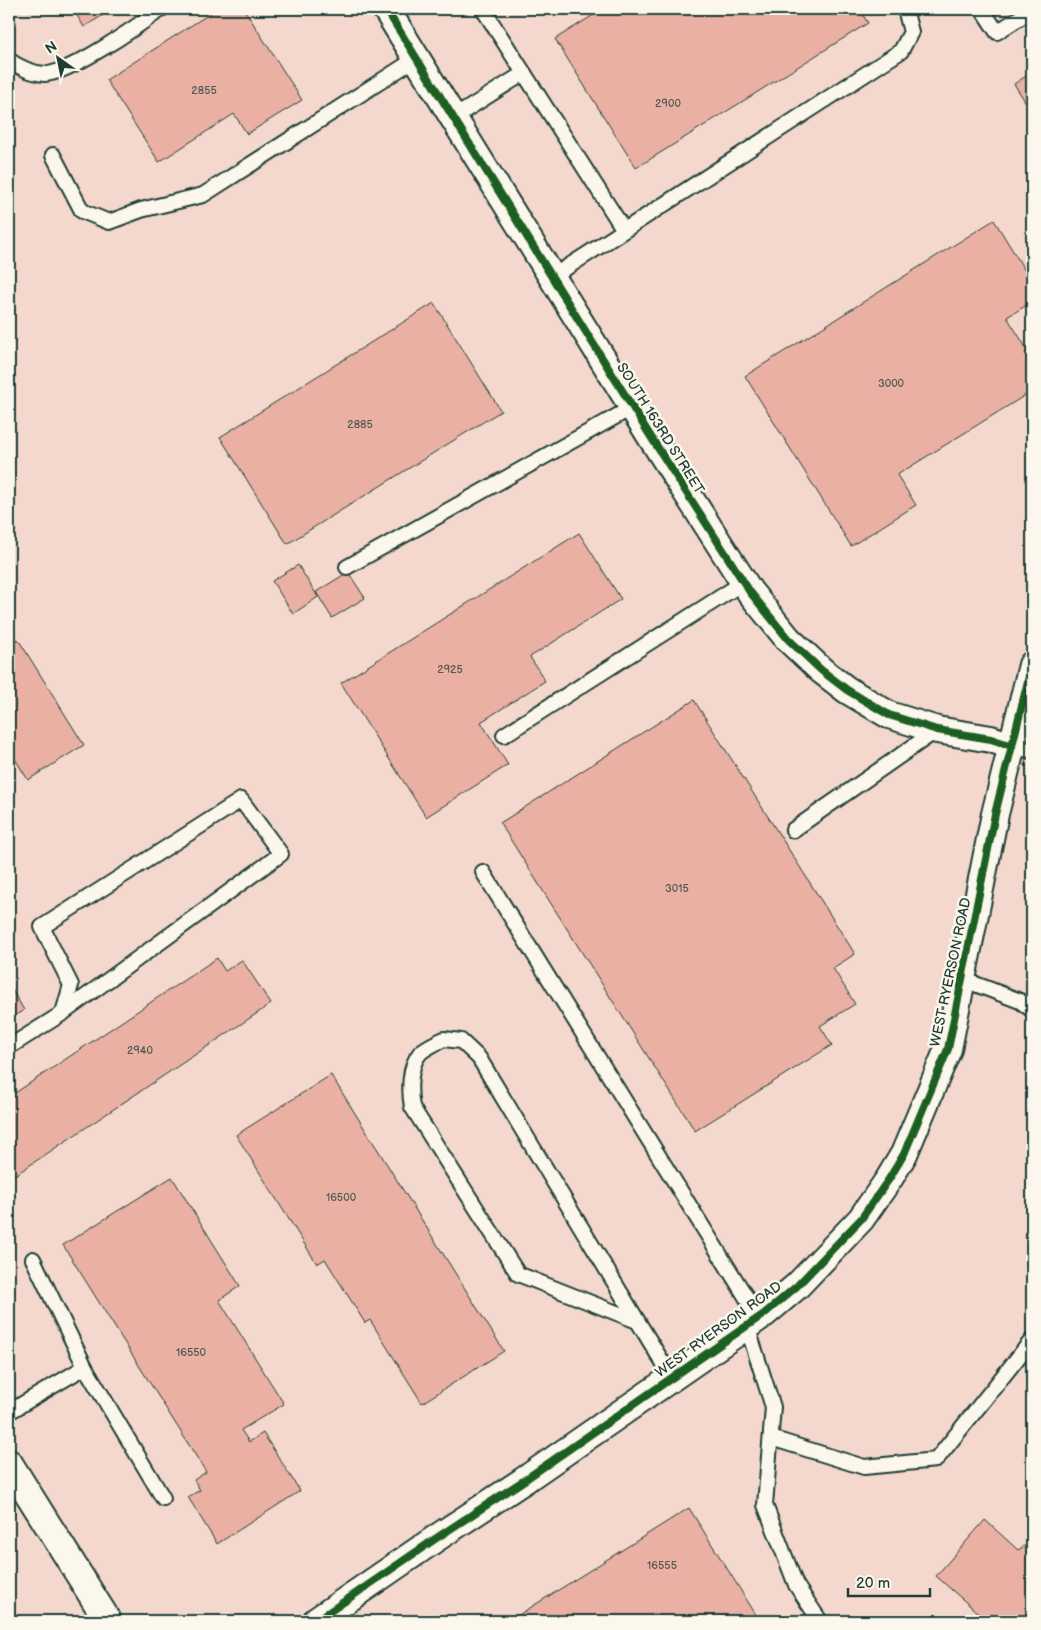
<svg xmlns="http://www.w3.org/2000/svg" width="1041" height="1630" font-family="'Balsamiq Sans',sans-serif">
	<style>
		.built { fill: #f4d8cd }
		.building { fill: #eab0a4; stroke: #1f3d34 }
		.lines { fill: none; stroke-linecap: round; stroke-linejoin: round }
		.lane-casing { stroke: #1f3d34; stroke-width: 18 }
		.street-casing { stroke: #1f3d34; stroke-width: 30 }
		.lane { stroke: #fbf7ec; stroke-width: 14 }
		.street { stroke: #fbf7ec; stroke-width: 26 }
		.cycleway-casing { stroke: #fbf7ec; stroke-width: 11 }
		.cycleway { stroke: #1b5e20; stroke-width: 8 }
		.labels { text-anchor: middle; stroke-width: 5; stroke-linejoin: round; paint-order: stroke }
		.number-label { font-size: 11px; fill: #525a50 }
		.street-label { font-size: 14px; fill: #1f3d34; stroke: #fbf7ec }
	</style>
	<rect width="100%" height="100%" fill="#f8e9de"/>
	<filter id="ink" filterUnits="userSpaceOnUse"><feTurbulence type="fractalNoise" baseFrequency=".02" numOctaves="2"/><feDisplacementMap in="SourceGraphic" scale="10" xChannelSelector="R" yChannelSelector="G"/><feConvolveMatrix kernelMatrix="1 2 1 2 8 2 1 2 1" color-interpolation-filters="sRGB"/></filter>
	<g filter="url(#ink)">
		<rect class="built" x="9" y="9" width="1023" height="1612"/>
		<g class="building">
			<path d="M73 9H113L84 27Z"/>
			<path d="M217 9H244L302 100 247 134 234 114 159 162 106 80Z"/>
			<path d="M603 9H859L868 23 636 168 555 39Z"/>
			<path d="M1032 72V112L1014 84Z"/>
			<path d="M994 220 1032 282V302L1007 317 1032 357V391L897 475 916 505 851 546 745 376Z"/>
			<path d="M434 303 501 411 287 544 220 437Z"/>
			<path d="M579 533 621 599 530 657 545 681 481 722 508 765 426 817 341 683Z"/>
			<path d="M298 565 318 597 293 614 272 581Z"/>
			<path d="M348 572 365 598 332 618 316 592Z"/>
			<path d="M18 639 84 745 28 780 9 749V644Z"/>
			<path d="M694 700 855 954 833 968 855 1004 820 1026 832 1045 695 1131 500 823Z"/>
			<path d="M217 958 225 971 242 960 271 1004 9 1179V1097Z"/>
			<path d="M9 985 24 1010 9 1019Z"/>
			<path d="M331 1075 504 1351 422 1403 370 1320 365 1323 325 1259 317 1264 236 1135Z"/>
			<path d="M172 1177 240 1286 219 1300 284 1404 241 1430 249 1442 263 1433 300 1491 217 1544 188 1497 200 1490 194 1480 206 1472 63 1245Z"/>
			<path d="M689 1508 760 1621H509Z"/>
			<path d="M985 1520 1018 1550 1032 1541V1621H987L936 1576Z"/>
		</g>
		<g class="lines">
			<g class="lane-casing">
				<g id="lane">
					<path d="M483 9 624 230"/>
					<path d="M982 9 997 32 1032 10"/>
					<path d="M9 60C18 67 32 73 44 74 68 75 139 25 161 9"/>
					<path d="M453 118 524 73"/>
					<path d="M53 155 82 211 109 222 141 210 203 195 417 58"/>
					<path d="M552 277 901 51 911 32 905 9"/>
					<path d="M347 567 633 407"/>
					<path d="M504 735 744 582"/>
					<path d="M1012 746 1032 751"/>
					<path d="M793 830 937 730"/>
					<path d="M483 872 759 1318"/>
					<path d="M962 979 1020 1001 1032 1010"/>
					<path d="M9 1047 63 1013 281 854 241 800 42 927 71 985 63 1013"/>
					<path d="M33 1259 85 1367"/>
					<path d="M637 1321 518 1274 412 1107C409 1091 409 1066 420 1053 426 1047 436 1043 444 1039L461 1041 479 1058 672 1378"/>
					<path d="M747 1326 773 1407 765 1505 796 1585 820 1621"/>
					<path d="M9 1412 85 1367 163 1498"/>
					<path d="M771 1438 864 1467 936 1460 1032 1340"/>
				</g>
			</g>
			<g class="street-casing">
				<g id="street">
					<path d="M386 9 651 437 750 592 788 639 821 670 847 690 889 715 937 730 991 739 1012 746"/>
					<path d="M9 1463 108 1621"/>
					<path d="M316 1621 435 1539 523 1481 764 1314 797 1286 861 1219 889 1179 904 1154 948 1049 995 814 1032 665"/>
				</g>
			</g>
			<use href="#lane" class="lane"/>
			<use href="#street" class="street"/>
			<g class="cycleway-casing">
				<g id="cycleway">
					<path d="M386 9 651 437 750 592 788 639 821 670 847 690 889 715 937 730 991 739 1012 746"/>
					<path d="M316 1621 435 1539 523 1481 764 1314 797 1286 861 1219 889 1179 904 1154 948 1049 995 814 1032 665"/>
				</g>
			</g>
			<use href="#cycleway" class="cycleway"/>
		</g>
	</g>
	<g class="labels">
		<g class="number-label">
			<text x="204" y="94">2855</text>
			<text x="668" y="107">2900</text>
			<text x="891" y="387">3000</text>
			<text x="360" y="428">2885</text>
			<text x="450" y="673">2925</text>
			<text x="677" y="892">3015</text>
			<text x="140" y="1054">2940</text>
			<text x="341" y="1201">16500</text>
			<text x="191" y="1356">16550</text>
			<text x="662" y="1569">16555</text>
		</g>
		<g class="street-label">
			<text transform="translate(661 428) rotate(58)" y="5">SOUTH 163RD STREET</text>
			<text transform="translate(950 972) rotate(-78)" y="5">WEST RYERSON ROAD</text>
			<text transform="translate(718 1329) rotate(-36)" y="5">WEST RYERSON ROAD</text>
		</g>
	</g>
	<rect width="1041" height="1630" fill="none" stroke="#fbf7ec" stroke-width="30"/>
	<rect x="15" y="15" width="1011" height="1600" fill="none" stroke="#1f3d34" stroke-width="2" filter="url(#ink)"/>
	<g transform="translate(58 58) rotate(327)" stroke="#fbf7ec" stroke-width="4" paint-order="stroke">
	<path d="M0-4L9 19L0 12L-9 19Z" fill="#1f3d34"/>
	<text y="-8" font-size="14" font-weight="bold" text-anchor="middle" fill="#1f3d34">N</text>
	</g>
	<path d="M848 1588v8h82v-8" fill="none" stroke="#1f3d34" stroke-width="2.5"/>
	<text x="856" y="1588" font-size="15" fill="#1f3d34" stroke="#fbf7ec" stroke-width="4" paint-order="stroke">20 m</text>
</svg>
